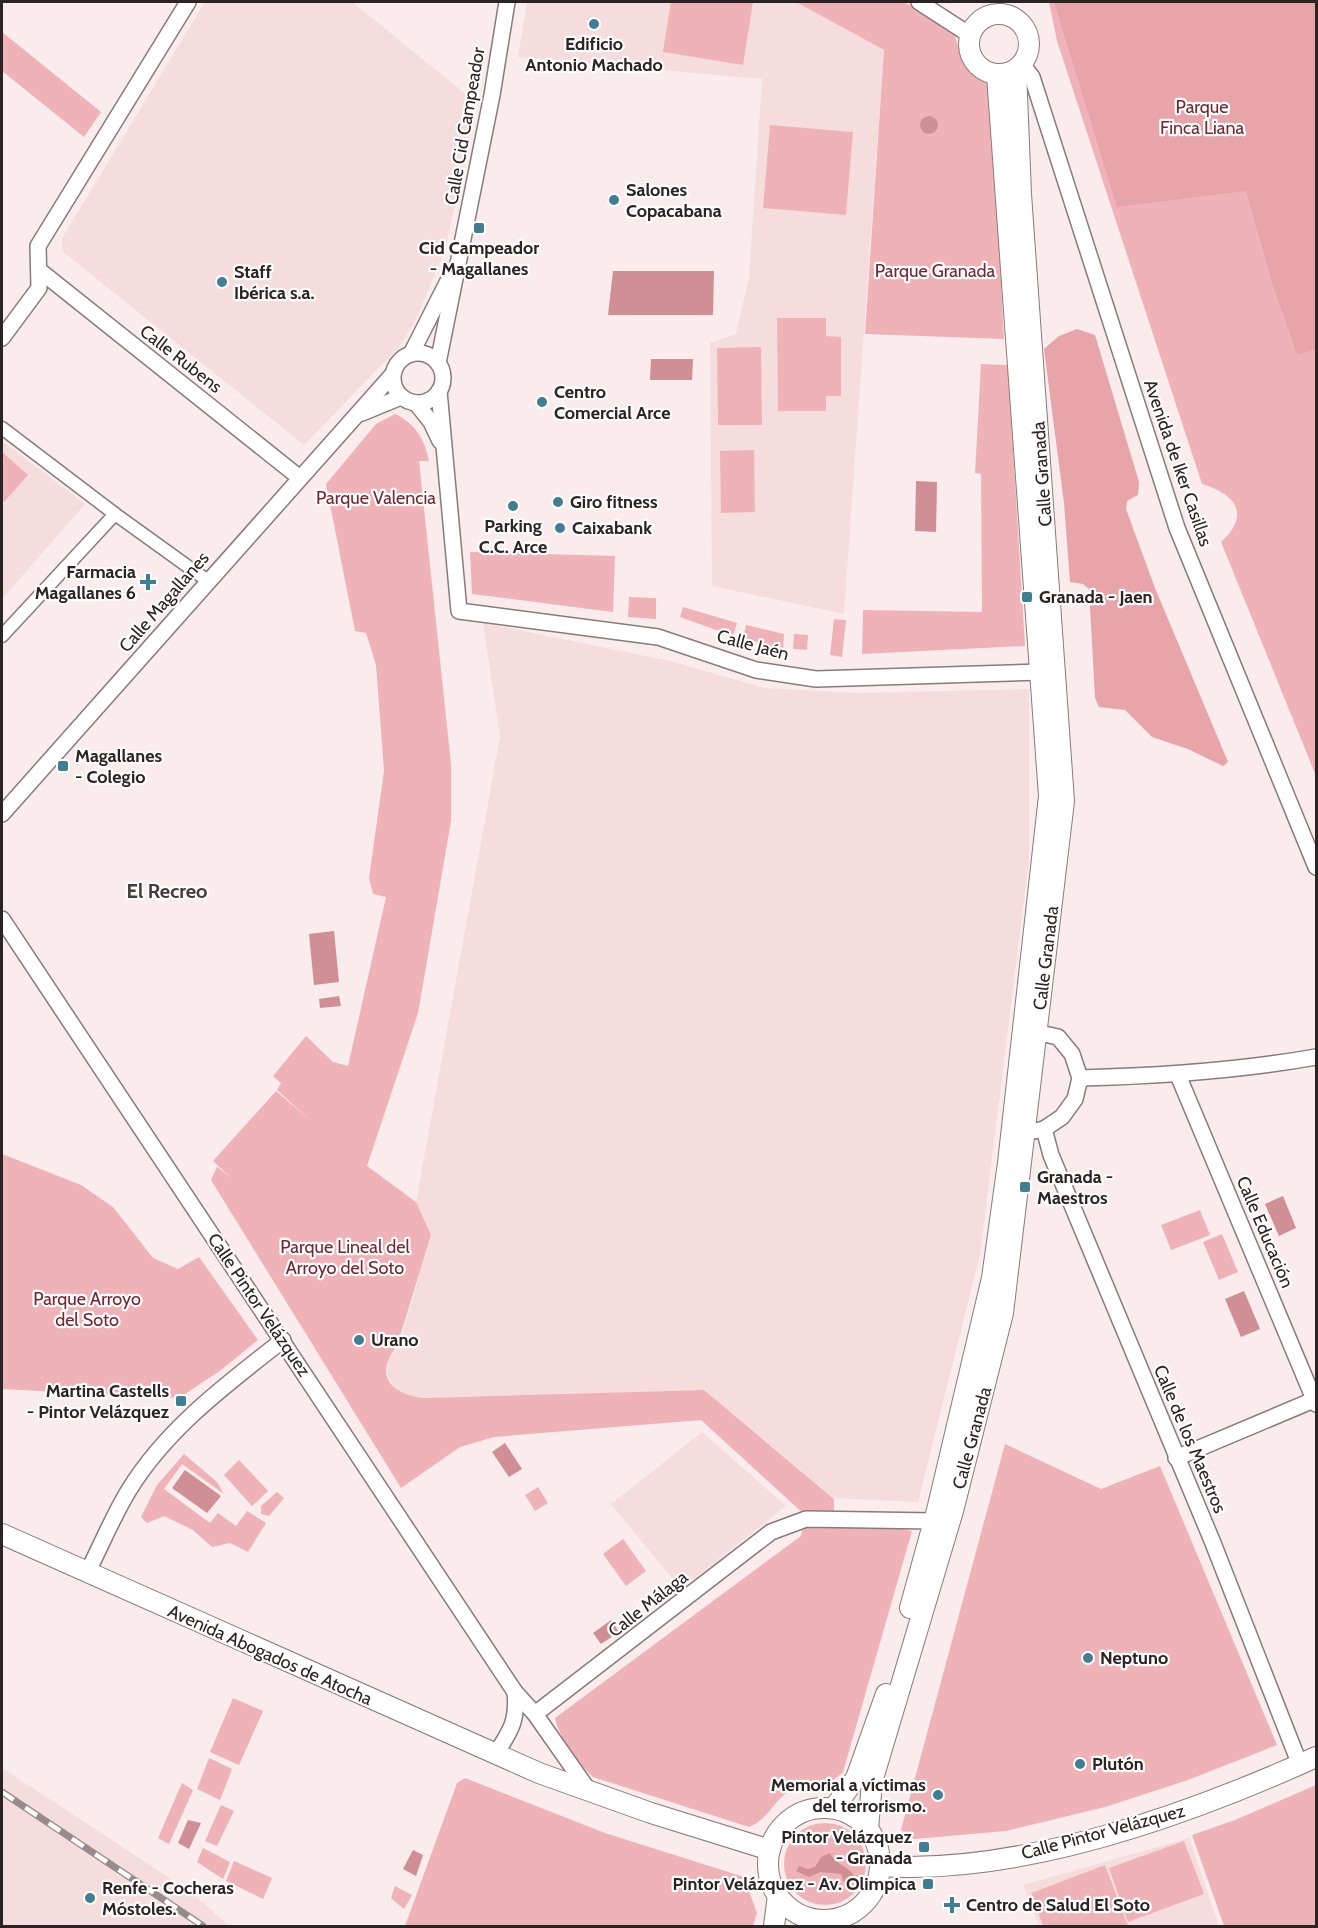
<svg xmlns="http://www.w3.org/2000/svg" width="1318" height="1928" font-family="Cabin,sans-serif">
	<style>
		.built { fill: #f5ddde }
		.green { fill: #efb3b7 }
		.forest { fill: #e7a5aa }
		.water { fill: #cf8f94 }
		.lines { fill: none; stroke-linecap: round; stroke-linejoin: round }
		.pedestrian-casing { stroke: #887b7b; stroke-width: 15 }
		.minor-casing { stroke: #887b7b; stroke-width: 18 }
		.tertiary-casing { stroke: #887b7b; stroke-width: 22 }
		.pedestrian { stroke: #fff; stroke-width: 12 }
		.minor { stroke: #fff; stroke-width: 15 }
		.tertiary { stroke: #fff; stroke-width: 20 }
		.rail-casing { stroke: #968c8d; stroke-width: 7 }
		.rail { stroke: #fffcfc; stroke-width: 4.5; stroke-dasharray: 14; stroke-linecap: butt }
		.poi-dot { fill: #407e93; stroke: #fffcfc; stroke-width: 2 }
		.labels { text-anchor: middle; stroke-width: 4.5; stroke-linejoin: round; paint-order: stroke }
		.poi-label { font-size: 18px; font-weight: bold; fill: #2a2425; stroke: #fffcfc; text-anchor: start }
		.park-label { font-size: 18px; fill: #722532; stroke: #fffcfc }
		.street-label { font-size: 18px; fill: #2a2425; stroke: #fffcfc }
		.neighbourhood-label { font-size: 20px; font-weight: bold; fill: #463a3b; stroke: #fffcfc }
	</style>
	<rect width="100%" height="100%" fill="#faebec"/>
	<g class="built">
		<path d="M205 2H352L477 103 445 250 416 319 399 347 304 445 62 251V238Z"/>
		<path d="M527 2H796L884 50 844 614 712 586 710 343 736 334 749 277 762 79 518 57Z"/>
		<path d="M2 441 85 504 2 599Z"/>
		<path d="M483 623 670 661 764 688 859 693 1029 689V859L980 1255 918 1502 834 1498 704 1390 425 1398 406 1396 396 1390 387 1374 389 1359 399 1347 431 1235 416 1202 500 737Z"/>
		<path d="M702 1432 786 1506 681 1589 611 1504Z"/>
		<path d="M2 1768 191 1892 229 1926H2Z"/>
		<path d="M1189 1838 1219 1926H1039L1023 1885Z"/>
	</g>
	<g class="green">
		<path d="M671 2H753L743 65 663 52Z"/>
		<path d="M796 2H904L953 29C960 53 965 76 991 85L1004 339 865 334 884 50Z"/>
		<path d="M1049 2H1316V776L1221 542C1251 515 1236 494 1202 484L1057 41Z"/>
		<path d="M2 32 101 112 84 137 2 71Z"/>
		<path d="M770 125 853 132 846 215 763 208Z"/>
		<path d="M777 318H826V336L841 337V396H826V411H778Z"/>
		<path d="M761 347 762 425H718L717 348Z"/>
		<path d="M981 364 1008 365 1025 646 862 654 863 610 982 612 981 474 975 473Z"/>
		<path d="M395 414C415 423 425 440 429 461H419L451 764V821L418 1013 367 1166 416 1202 431 1235 397 1346C373 1376 392 1395 425 1398L704 1390 834 1499V1515L912 1531 843 1772C821 1793 813 1780 791 1790 774 1799 767 1821 749 1827L593 1777C578 1763 559 1738 555 1718L801 1536 805 1515 701 1420 494 1437 460 1447 401 1488 211 1180 217 1167 231 1178 213 1161 276 1091 312 1122 277 1090 281 1083 273 1076 306 1036 333 1062 348 1066 386 897 373 894 369 878 384 771 376 665 366 633 355 631 326 484 376 424Z"/>
		<path d="M754 450 755 512 721 513 720 451Z"/>
		<path d="M2 452 28 475 4 502 2 499Z"/>
		<path d="M470 552 615 556 613 612 472 594Z"/>
		<path d="M629 597 656 598V619L628 617Z"/>
		<path d="M683 607 737 623 733 636 680 617Z"/>
		<path d="M834 619 846 620 842 657 830 655Z"/>
		<path d="M746 625 784 634 783 650 743 638Z"/>
		<path d="M794 634 808 635 807 650 793 649Z"/>
		<path d="M2 1154 81 1185 113 1207 153 1258 178 1269 199 1257 258 1340 221 1370 179 1398 2 1389Z"/>
		<path d="M1200 1210 1210 1235 1171 1250 1161 1225Z"/>
		<path d="M1222 1234 1238 1272 1219 1280 1203 1242Z"/>
		<path d="M1005 1444 1101 1489 1160 1466 1277 1745 1188 1780 1105 1807 1006 1831 914 1839 901 1830Z"/>
		<path d="M184 1454 217 1482 224 1494 182 1464 164 1489 210 1523 218 1513 236 1526 247 1511 266 1523 248 1552 230 1543 212 1547 193 1530 164 1516 147 1523 141 1517 157 1485Z"/>
		<path d="M239 1460 268 1491 252 1506 224 1475Z"/>
		<path d="M538 1487 548 1503 535 1511 525 1495Z"/>
		<path d="M277 1492 284 1498 269 1516 261 1514V1506Z"/>
		<path d="M623 1539 646 1571 626 1586 603 1554Z"/>
		<path d="M233 1698 263 1711 239 1765 210 1752Z"/>
		<path d="M209 1758 232 1769 220 1800 197 1789Z"/>
		<path d="M465 1778 605 1833 744 1877 757 1913 753 1926H405L457 1783Z"/>
		<path d="M182 1783 193 1790 169 1844 158 1838Z"/>
		<path d="M1316 1785V1926H1224L1192 1835 1235 1820Z"/>
		<path d="M221 1805 234 1811 217 1846 205 1841Z"/>
		<circle cx="825" cy="1864" r="41"/>
		<path d="M1184 1841 1204 1894 1128 1922 1109 1868Z"/>
		<path d="M203 1848 230 1862 223 1879 197 1862Z"/>
		<path d="M234 1861 272 1878 263 1899 226 1881Z"/>
		<path d="M1105 1865 1128 1926H1043L1031 1893Z"/>
		<path d="M395 1886 412 1895 404 1909 391 1898Z"/>
	</g>
	<g class="forest">
		<path d="M1054 2H1316V350L1297 354 1272 283 1246 191 1117 207Z"/>
		<path d="M1077 329 1095 335 1139 482 1138 495 1127 501 1126 509 1155 588 1228 762 1223 766 1188 749 1152 737 1125 710 1099 707 1095 698 1089 589 1083 584 1070 582 1064 503 1044 349 1059 336Z"/>
	</g>
	<g class="water">
		<circle cx="929" cy="125" r="9"/>
		<path d="M613 271H714L713 315H608Z"/>
		<path d="M651 359H693L692 380H650Z"/>
		<path d="M916 481 937 482 936 532 915 531Z"/>
		<path d="M334 931 339 982 314 985 309 934Z"/>
		<path d="M339 996 341 1006 320 1008 319 999Z"/>
		<path d="M1283 1196 1296 1228 1279 1236 1265 1204Z"/>
		<path d="M1244 1291 1260 1329 1241 1337 1225 1299Z"/>
		<path d="M505 1443 522 1469 509 1477 492 1452Z"/>
		<path d="M185 1470 221 1496 207 1513 172 1488Z"/>
		<path d="M611 1620 619 1632 601 1644 593 1633Z"/>
		<path d="M188 1820 201 1823 189 1849 178 1843Z"/>
		<path d="M413 1850 423 1855 416 1876 403 1869Z"/>
		<path d="M830 1853C836 1865 846 1865 854 1875L853 1882H844L841 1874 820 1872 809 1877 796 1871 799 1866 808 1869 815 1867 821 1857Z"/>
	</g>
	<g class="lines">
		<g class="pedestrian-casing">
			<g id="pedestrian">
				<path d="M2 428 115 514 2 636"/>
				<path d="M115 514 208 581"/>
			</g>
		</g>
		<g class="minor-casing">
			<g id="minor">
				<path d="M919 2 970 35"/>
				<path d="M1022 64 1032 77 1177 528 1316 867"/>
				<path d="M39 270 300 478"/>
				<path d="M2 338 39 288 38 246 188 2"/>
				<circle cx="418" cy="378" r="25"/>
				<path d="M411 354 450 277"/>
				<path d="M438 363 492 95 507 2"/>
				<path d="M439 391 459 611 658 637 756 670 816 679 1041 672"/>
				<path d="M416 403 431 422 440 441"/>
				<path d="M362 413 401 397"/>
				<path d="M2 814 393 374"/>
				<path d="M2 919 515 1692 535 1714 589 1791"/>
				<path d="M1026 1030 1058 1037 1072 1054 1080 1078 1075 1099 1062 1117 1044 1129 1034 1131"/>
				<path d="M1178 1075 1316 1404"/>
				<path d="M1080 1078C1160 1076 1238 1071 1316 1057"/>
				<path d="M1044 1129 1051 1155 1213 1543 1300 1765"/>
				<path d="M1176 1458 1316 1399"/>
				<path d="M87 1573C101 1546 113 1516 129 1490 167 1428 227 1384 283 1340"/>
				<path d="M535 1714 771 1532 806 1519 934 1521"/>
				<path d="M495 1755C510 1732 518 1721 515 1692"/>
				<path d="M834 1920 836 1926"/>
			</g>
		</g>
		<g class="tertiary-casing">
			<g id="tertiary">
				<circle cx="999" cy="44" r="30"/>
				<path d="M2 1534 539 1773 651 1813 770 1850"/>
				<path d="M910 1608 937 1510 992 1278 1008 1163 1049 796 997 75"/>
				<path d="M834 1808 856 1778 886 1694"/>
				<circle cx="824" cy="1864" r="56"/>
				<path d="M868 1829 872 1782 953 1511 1003 1313 1064 801 1021 194 1016 70"/>
				<path d="M881 1866C1021 1875 1190 1814 1316 1757"/>
				<path d="M774 1926 778 1895"/>
			</g>
		</g>
		<use href="#pedestrian" class="pedestrian"/>
		<use href="#minor" class="minor"/>
		<use href="#tertiary" class="tertiary"/>
		<g class="rail-casing">
			<path id="rail" d="M2 1792 203 1926"/>
		</g>
		<use href="#rail" class="rail"/>
	</g>
	<g class="poi-dot">
		<circle cx="594" cy="24" r="6"/>
		<circle cx="614" cy="200" r="6"/>
		<rect x="473" y="222" width="12" height="12" rx="3"/>
		<circle cx="222" cy="282" r="6"/>
		<circle cx="542" cy="402" r="6"/>
		<circle cx="558" cy="502" r="6"/>
		<circle cx="513" cy="506" r="6"/>
		<circle cx="560" cy="528" r="6"/>
		<path d="M145 573h6v6h6v6h-6v6h-6v-6h-6v-6h6z"/>
		<rect x="1021" y="591" width="12" height="12" rx="3"/>
		<rect x="57" y="760" width="12" height="12" rx="3"/>
		<rect x="1019" y="1181" width="12" height="12" rx="3"/>
		<circle cx="359" cy="1340" r="6"/>
		<rect x="175" y="1395" width="12" height="12" rx="3"/>
		<circle cx="1088" cy="1658" r="6"/>
		<circle cx="1080" cy="1764" r="6"/>
		<circle cx="938" cy="1795" r="6"/>
		<rect x="918" y="1841" width="12" height="12" rx="3"/>
		<rect x="922" y="1878" width="12" height="12" rx="3"/>
		<circle cx="90" cy="1898" r="6"/>
		<path d="M949 1896h6v6h6v6h-6v6h-6v-6h-6v-6h6z"/>
	</g>
	<g class="labels">
		<g class="poi-label">
			<text x="594" y="50" text-anchor="middle">Edificio<tspan x="594" dy="21">Antonio Machado</tspan></text>
			<text x="626" y="196">Salones<tspan x="626" dy="21">Copacabana</tspan></text>
			<text x="479" y="254" text-anchor="middle">Cid Campeador<tspan x="479" dy="21">- Magallanes</tspan></text>
			<text x="234" y="278">Staff<tspan x="234" dy="21">Ibérica s.a.</tspan></text>
			<text x="554" y="398">Centro<tspan x="554" dy="21">Comercial Arce</tspan></text>
			<text x="570" y="508">Giro fitness</text>
			<text x="513" y="532" text-anchor="middle">Parking<tspan x="513" dy="21">C.C. Arce</tspan></text>
			<text x="572" y="534">Caixabank</text>
			<text x="136" y="578" text-anchor="end">Farmacia<tspan x="136" dy="21">Magallanes 6</tspan></text>
			<text x="1039" y="603">Granada - Jaen</text>
			<text x="75" y="762">Magallanes<tspan x="75" dy="21">- Colegio</tspan></text>
			<text x="1037" y="1183">Granada -<tspan x="1037" dy="21">Maestros</tspan></text>
			<text x="371" y="1346">Urano</text>
			<text x="169" y="1397" text-anchor="end">Martina Castells<tspan x="169" dy="21">- Pintor Velázquez</tspan></text>
			<text x="1100" y="1664">Neptuno</text>
			<text x="1092" y="1770">Plutón</text>
			<text x="926" y="1791" text-anchor="end">Memorial a víctimas<tspan x="926" dy="21">del terrorismo.</tspan></text>
			<text x="912" y="1843" text-anchor="end">Pintor Velázquez<tspan x="912" dy="21">- Granada</tspan></text>
			<text x="916" y="1890" text-anchor="end">Pintor Velázquez - Av. Olimpica</text>
			<text x="102" y="1894">Renfe - Cocheras<tspan x="102" dy="21">Móstoles.</tspan></text>
			<text x="966" y="1911">Centro de Salud El Soto</text>
		</g>
		<g class="park-label">
			<text x="1202" y="113">Parque<tspan x="1202" dy="21">Finca Liana</tspan></text>
			<text x="935" y="277">Parque Granada</text>
			<text x="376" y="504">Parque Valencia</text>
			<text x="345" y="1253">Parque Lineal del<tspan x="345" dy="21">Arroyo del Soto</tspan></text>
			<text x="87" y="1305">Parque Arroyo<tspan x="87" dy="21">del Soto</tspan></text>
		</g>
		<g class="street-label">
			<text transform="translate(465 126) rotate(-80)" y="6">Calle Cid Campeador</text>
			<text transform="translate(181 359) rotate(38)" y="6">Calle Rubens</text>
			<text transform="translate(1178 463) rotate(71)" y="6">Avenida de Iker Casillas</text>
			<text transform="translate(1042 474) rotate(-94)" y="6">Calle Granada</text>
			<text transform="translate(164 602) rotate(-49)" y="6">Calle Magallanes</text>
			<text transform="translate(753 645) rotate(15)" y="6">Calle Jaén</text>
			<text transform="translate(1046 958) rotate(-83)" y="6">Calle Granada</text>
			<text transform="translate(1265 1232) rotate(67)" y="6">Calle Educación</text>
			<text transform="translate(259 1305) rotate(56)" y="6">Calle Pintor Velázquez</text>
			<text transform="translate(972 1438) rotate(-75)" y="6">Calle Granada</text>
			<text transform="translate(1190 1439) rotate(67)" y="6">Calle de los Maestros</text>
			<text transform="translate(648 1604) rotate(-38)" y="6">Calle Málaga</text>
			<text transform="translate(270 1655) rotate(24)" y="6">Avenida Abogados de Atocha</text>
			<text transform="translate(1103 1832) rotate(-15)" y="6">Calle Pintor Velázquez</text>
		</g>
		<g class="neighbourhood-label">
			<text x="167" y="898">El Recreo</text>
		</g>
	</g>
	<rect width="1318" height="1928" fill="none" stroke="#2a2425" stroke-width="6"/>
</svg>
